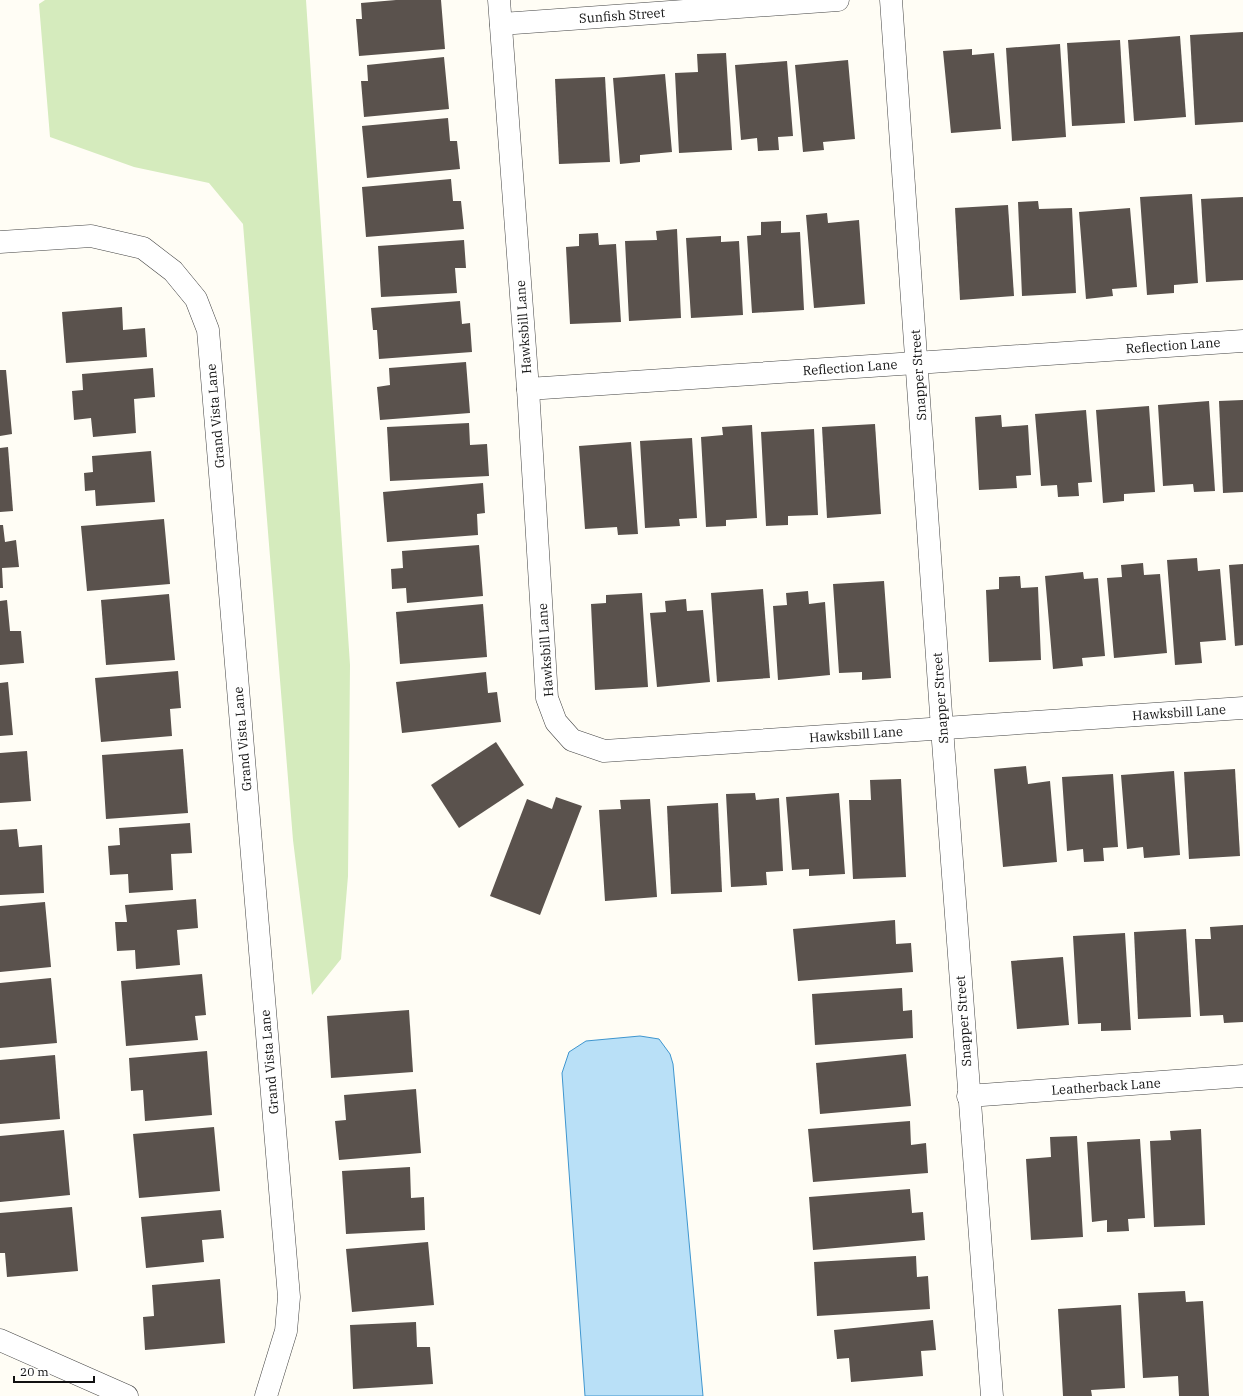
<svg xmlns="http://www.w3.org/2000/svg" width="1243" height="1396" font-family="'IBM Plex Serif',serif">
	<style>
		.green { fill: #d5ebbd }
		.water { fill: #b9e0f7; stroke: #3f96cf }
		.building { fill: #5a524d }
		.lines { fill: none; stroke-linecap: round; stroke-linejoin: round }
		.minor-casing { stroke: #444; stroke-width: 23 }
		.minor { stroke: #fff; stroke-width: 22 }
		.labels { text-anchor: middle; stroke-width: 4; stroke-linejoin: round; paint-order: stroke }
		.street-label { font-size: 13px; fill: #111; stroke: #fff }
	</style>
	<rect width="100%" height="100%" fill="#fffdf5"/>
	<path class="green" d="M45 0H306L350 665 348 876 341 959 312 995 293 840 243 224 209 183 134 167 50 137 39 4Z"/>
	<path class="water" d="M640 1036 659 1039 670 1054 673 1064 703 1396H585L562 1073 569 1052 586 1041Z"/>
	<g class="building">
		<path d="M396 0H441L445 49 359 56 356 19H362L361 3Z"/>
		<path d="M1243 32V122L1195 125 1190 35Z"/>
		<path d="M1180 36 1186 117 1134 121 1128 40Z"/>
		<path d="M1120 40 1125 123 1072 126 1067 43Z"/>
		<path d="M1060 44 1066 137 1012 141 1006 48Z"/>
		<path d="M972 49V55L994 53 1001 129 951 133 943 51Z"/>
		<path d="M726 53 732 150 679 153 675 73 698 72 697 54Z"/>
		<path d="M444 57 449 109 364 117 361 81H368L367 65Z"/>
		<path d="M848 60 855 139 823 142 824 150 803 152 795 65Z"/>
		<path d="M787 61 793 136 778 137 779 150 758 151 757 138 741 140 735 65Z"/>
		<path d="M665 74 672 152 640 155V162L620 164 613 78Z"/>
		<path d="M605 77 610 162 559 164 555 79Z"/>
		<path d="M448 118 450 141H457L460 169 367 178 362 126Z"/>
		<path d="M451 179 453 201H461L464 229 366 237 362 187Z"/>
		<path d="M1192 194 1198 283 1174 285V293L1147 295 1140 197Z"/>
		<path d="M1243 197V280L1206 282 1201 199Z"/>
		<path d="M1038 201 1039 209 1072 208 1076 293 1022 296 1018 202Z"/>
		<path d="M1008 205 1014 296 960 300 955 208Z"/>
		<path d="M1130 208 1137 287 1112 289 1113 296 1086 299 1079 212Z"/>
		<path d="M827 213 828 223 859 220 865 304 814 308 806 215Z"/>
		<path d="M781 221V233L800 232 804 310 752 313 747 236 761 235V222Z"/>
		<path d="M677 229 681 318 629 321 625 241 657 240 656 231Z"/>
		<path d="M598 233 599 245 616 244 621 322 570 324 566 247 579 246V234Z"/>
		<path d="M721 236V242L739 241 743 315 691 318 686 238Z"/>
		<path d="M464 240 466 268H455L457 293 381 297 378 246Z"/>
		<path d="M460 301 462 324 470 323 472 352 379 359 377 330H373L371 308Z"/>
		<path d="M122 307 123 330 145 328 147 357 66 363 62 312Z"/>
		<path d="M466 362 470 413 380 420 377 387 390 385 389 368Z"/>
		<path d="M153 368 155 397 134 399 136 433 93 437 91 418 74 420 72 391 83 390 82 374Z"/>
		<path d="M0 370H6L12 434 0 436Z"/>
		<path d="M1243 400V492L1223 493 1219 401Z"/>
		<path d="M1209 401 1215 491 1194 492 1193 484 1163 486 1158 405Z"/>
		<path d="M1149 406 1155 492 1124 494V501L1103 503 1096 410Z"/>
		<path d="M1086 410 1092 482 1078 483 1079 496 1058 497 1057 485 1041 486 1035 414Z"/>
		<path d="M1001 415 1002 427 1028 425 1031 475 1016 476 1017 488 979 490 975 417Z"/>
		<path d="M469 423 470 445 487 444 489 476 390 481 387 427Z"/>
		<path d="M875 424 881 514 827 518 822 427Z"/>
		<path d="M752 425 757 518 726 520V526L706 527 701 437 723 435 722 427Z"/>
		<path d="M814 429 818 515 788 516V525L766 526 761 432Z"/>
		<path d="M692 438 697 518 679 519 680 526 645 528 640 441Z"/>
		<path d="M631 442 638 534 618 535 617 527 585 529 579 446Z"/>
		<path d="M8 447 13 511 0 512V448Z"/>
		<path d="M151 451 155 502 96 506 95 490 85 491 84 473 93 472 92 456Z"/>
		<path d="M483 483 485 513 477 514 478 535 387 542 383 492Z"/>
		<path d="M164 519 170 584 87 591 81 526Z"/>
		<path d="M0 525H3L5 542 16 540 19 567 2 568 3 588H0Z"/>
		<path d="M479 545 483 596 407 603 406 588 392 589 391 569 403 568 402 551Z"/>
		<path d="M1197 558 1198 571 1220 569 1226 640 1200 642 1202 663 1175 665 1167 560Z"/>
		<path d="M1143 563 1144 575 1160 574 1167 653 1114 658 1107 578 1122 577 1121 565Z"/>
		<path d="M1243 564V645L1235 646 1229 565Z"/>
		<path d="M1083 572 1084 579 1098 578 1105 656 1082 658 1083 666 1053 669 1045 576Z"/>
		<path d="M1020 576 1021 588 1038 587 1041 660 989 662 986 590 999 589V577Z"/>
		<path d="M884 581 891 678 862 680V672L839 673 833 584Z"/>
		<path d="M763 589 770 678 717 682 711 593Z"/>
		<path d="M808 591 809 604 825 602 830 675 778 680 773 606 787 605 786 593Z"/>
		<path d="M642 593 648 687 595 690 591 604 606 603V595Z"/>
		<path d="M169 594 175 660 106 665 101 600Z"/>
		<path d="M686 599 687 611 703 610 710 682 657 687 650 613 666 612 665 601Z"/>
		<path d="M7 600 10 631H21L24 663 0 665V601Z"/>
		<path d="M483 604 487 657 400 664 396 612Z"/>
		<path d="M178 671 181 708 170 709 172 736 101 742 95 678Z"/>
		<path d="M486 672 488 693 497 692 501 722 402 733 396 682Z"/>
		<path d="M8 682 13 735 0 736V683Z"/>
		<path d="M496 742 524 785 459 828 431 785Z"/>
		<path d="M183 749 188 813 106 819 102 755Z"/>
		<path d="M27 751 31 801 0 803V753Z"/>
		<path d="M1026 766 1028 784 1050 781 1057 862 1003 867 994 769Z"/>
		<path d="M1235 769 1240 856 1189 859 1184 772Z"/>
		<path d="M1174 771 1180 855 1144 858 1143 847 1127 849 1121 775Z"/>
		<path d="M1113 774 1118 847 1103 848 1104 861 1084 862 1083 849 1067 851 1062 777Z"/>
		<path d="M901 779 906 877 853 879 849 800H871L870 780Z"/>
		<path d="M755 793 756 800 779 798 783 871 766 872 767 885 731 887 726 794Z"/>
		<path d="M839 793 845 874 809 876V869L792 870 786 797Z"/>
		<path d="M556 797 582 806 540 915 490 896 527 799 552 809Z"/>
		<path d="M650 799 657 897 605 901 599 810 621 809 620 800Z"/>
		<path d="M718 803 722 892 671 894 667 806Z"/>
		<path d="M190 823 192 853 171 854 173 890 129 893 128 874 110 875 108 846 120 845 119 828Z"/>
		<path d="M17 829 19 847 42 845 44 893 0 895V830Z"/>
		<path d="M196 899 198 928 177 930 180 965 136 969 135 950 117 951 115 922H127L125 905Z"/>
		<path d="M45 902 51 967 0 972V906Z"/>
		<path d="M895 920 896 944 911 943 913 972 798 981 793 929Z"/>
		<path d="M1243 925V1022L1224 1023 1223 1015 1200 1016 1195 939H1211L1210 927Z"/>
		<path d="M1186 929 1191 1017 1138 1019 1134 932Z"/>
		<path d="M1125 933 1131 1030 1101 1031V1023L1078 1024 1073 936Z"/>
		<path d="M1063 957 1069 1025 1017 1029 1011 961Z"/>
		<path d="M202 974 206 1015 195 1016 198 1040 126 1046 121 981Z"/>
		<path d="M51 978 57 1043 0 1048V983Z"/>
		<path d="M902 988 903 1011 912 1010 913 1038 815 1045 812 994Z"/>
		<path d="M409 1010 413 1072 331 1078 327 1016Z"/>
		<path d="M207 1051 212 1115 145 1121 143 1090 131 1091 129 1058Z"/>
		<path d="M906 1054 911 1106 820 1114 816 1063Z"/>
		<path d="M55 1055 60 1119 0 1124V1060Z"/>
		<path d="M416 1089 421 1153 339 1160 335 1121 346 1120 344 1095Z"/>
		<path d="M910 1121 911 1145 926 1143 928 1173 813 1182 808 1129Z"/>
		<path d="M214 1127 220 1191 139 1198 133 1134Z"/>
		<path d="M1201 1129 1205 1225 1154 1227 1150 1141 1171 1140 1170 1131Z"/>
		<path d="M64 1130 70 1195 0 1202V1136Z"/>
		<path d="M1077 1136 1083 1237 1031 1240 1026 1159 1051 1157 1050 1137Z"/>
		<path d="M1140 1139 1145 1218 1128 1219 1129 1231 1107 1232V1220L1092 1222 1087 1142Z"/>
		<path d="M410 1167 411 1198 424 1197 425 1230 346 1234 342 1171Z"/>
		<path d="M910 1189 912 1213 923 1212 925 1240 813 1250 809 1197Z"/>
		<path d="M72 1207 78 1271 7 1277 5 1253H0V1213Z"/>
		<path d="M221 1210 224 1238 202 1240 204 1262 146 1268 141 1217Z"/>
		<path d="M428 1242 434 1305 352 1312 346 1249Z"/>
		<path d="M916 1256 917 1277 928 1276 930 1309 817 1316 814 1262Z"/>
		<path d="M220 1279 225 1343 145 1350 143 1317 154 1316 152 1285Z"/>
		<path d="M1185 1291 1186 1302 1203 1301 1209 1396H1179L1178 1376 1143 1378 1138 1293Z"/>
		<path d="M1121 1305 1125 1388 1091 1390 1092 1396H1063L1058 1309Z"/>
		<path d="M933 1320 936 1350 921 1351 923 1376 851 1382 849 1358 837 1359 834 1330Z"/>
		<path d="M416 1322 417 1347H430L433 1384 353 1389 350 1325Z"/>
	</g>
	<g class="lines">
		<g class="minor-casing">
			<g id="minor">
				<path d="M499 0 528 389 547 698 556 722 572 740 604 751 1243 708"/>
				<path d="M891 0 942 728 992 1396"/>
				<path d="M501 24 838 0"/>
				<path d="M0 242 91 236 143 248 173 271 196 299 208 330 289 1297 286 1331 266 1396"/>
				<path d="M528 389 1243 341"/>
				<path d="M968 1096 1243 1076"/>
				<path d="M0 1340 127 1396"/>
			</g>
		</g>
		<use href="#minor" class="minor"/>
	</g>
	<g class="labels">
		<g class="street-label">
			<text transform="translate(622 15) rotate(-4)" y="5">Sunfish Street</text>
			<text transform="translate(523 327) rotate(-94)" y="5">Hawksbill Lane</text>
			<text transform="translate(1173 345) rotate(-4)" y="5">Reflection Lane</text>
			<text transform="translate(850 367) rotate(-4)" y="5">Reflection Lane</text>
			<text transform="translate(918 375) rotate(-94)" y="5">Snapper Street</text>
			<text transform="translate(215 416) rotate(-95)" y="5">Grand Vista Lane</text>
			<text transform="translate(545 650) rotate(-94)" y="5">Hawksbill Lane</text>
			<text transform="translate(940 698) rotate(-94)" y="5">Snapper Street</text>
			<text transform="translate(1179 712) rotate(-4)" y="5">Hawksbill Lane</text>
			<text transform="translate(856 734) rotate(-4)" y="5">Hawksbill Lane</text>
			<text transform="translate(242 739) rotate(-95)" y="5">Grand Vista Lane</text>
			<text transform="translate(963 1021) rotate(-94)" y="5">Snapper Street</text>
			<text transform="translate(269 1062) rotate(-95)" y="5">Grand Vista Lane</text>
			<text transform="translate(1106 1086) rotate(-4)" y="5">Leatherback Lane</text>
		</g>
	</g>
	<path d="M14 1376v6h80v-6" fill="none" stroke="#111111" stroke-width="2"/>
	<text x="20" y="1376" font-size="12" fill="#111111" stroke="#ffffff" stroke-width="3" paint-order="stroke">20 m</text>
</svg>
